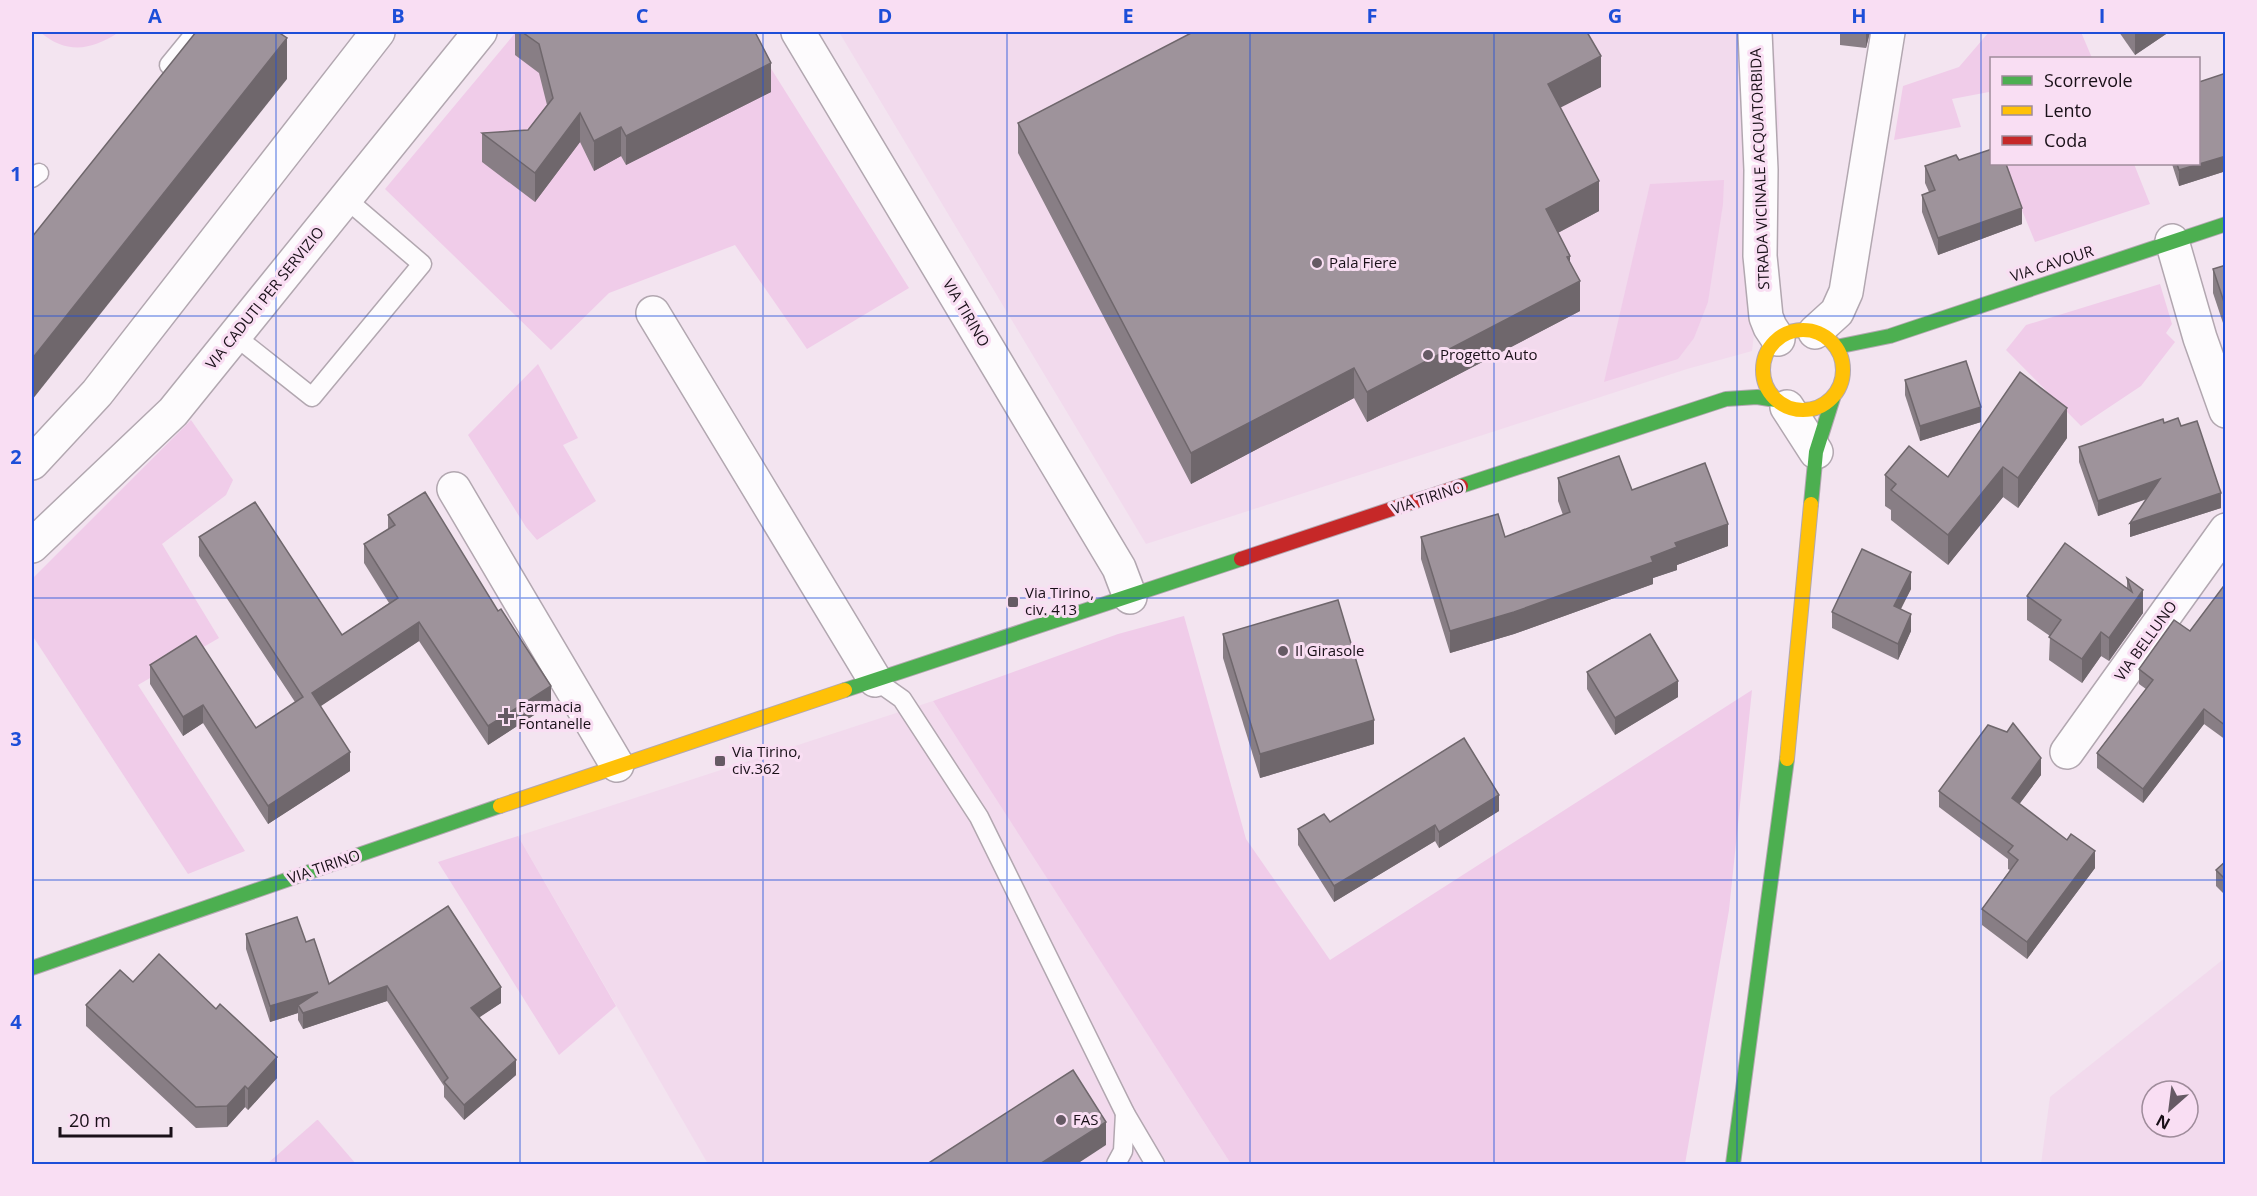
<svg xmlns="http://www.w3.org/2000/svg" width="2257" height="1196" font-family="'Open Sans',sans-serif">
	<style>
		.built { fill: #f2daed; fill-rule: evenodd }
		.green { fill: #f0cce9 }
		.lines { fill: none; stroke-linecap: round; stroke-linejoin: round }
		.lane-casing { stroke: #b2a7b0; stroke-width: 21 }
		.street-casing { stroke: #b2a7b0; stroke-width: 36 }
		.fast-casing { stroke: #b2a7b0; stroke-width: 16 }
		.slow-casing { stroke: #b2a7b0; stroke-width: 16 }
		.jam-casing { stroke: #b2a7b0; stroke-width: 16 }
		.lane { stroke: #fdfbfd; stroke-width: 18 }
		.street { stroke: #fdfbfd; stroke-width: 33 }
		.fast { stroke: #4caf50; stroke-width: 14 }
		.slow { stroke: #ffc107; stroke-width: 14 }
		.jam { stroke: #c62828; stroke-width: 14 }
		.wall { fill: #887e85 }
		.shaded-wall { fill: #6f676c }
		.building { fill: #9e939b; stroke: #6f676c; stroke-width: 1.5 }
		.grid { fill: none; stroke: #1d4ed8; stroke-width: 1.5; stroke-opacity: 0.55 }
		.poi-dot { fill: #655a64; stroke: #f9def3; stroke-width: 2 }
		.labels { text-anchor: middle; stroke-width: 6; stroke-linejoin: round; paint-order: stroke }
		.street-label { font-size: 15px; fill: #191018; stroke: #f9def3 }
		.poi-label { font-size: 15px; fill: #191018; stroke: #f9def3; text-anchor: start }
		.neatline { fill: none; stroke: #1d4ed8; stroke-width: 2 }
		.grid-label { font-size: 20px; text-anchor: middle; font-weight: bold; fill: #1d4ed8 }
	</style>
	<rect width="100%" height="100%" fill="#f3e4f0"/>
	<g class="built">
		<path d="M839 32H1773L1779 124 1752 351 1687 369 1146 544Z"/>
		<path d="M933 701 998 801 1231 1164H708L518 836Z"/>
		<path d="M2225 958V1164H2041L2050 1097ZM2152 1091H2188V1127H2152Z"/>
	</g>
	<g class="green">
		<path d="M40 32H119C92 50 67 55 40 32Z"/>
		<path d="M516 32H748L909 288 807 349 735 245 609 293 551 350 385 189Z"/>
		<path d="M1989 32H2081L2092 58H1992L1991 96 1989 92 1952 99 1961 127 1894 140 1903 86 1959 67Z"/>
		<path d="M2003 164H2134L2150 204 2035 242Z"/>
		<path d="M1724 180 1723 204 1708 302 1694 338 1678 359 1604 382 1650 184Z"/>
		<path d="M2160 284 2172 324 2166 333 2175 342 2141 386 2081 426 2006 350 2026 325Z"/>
		<path d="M538 364 578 438 563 445 596 501 537 540 526 527 468 435Z"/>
		<path d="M191 420 233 480 226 495 162 544 219 638 138 685 245 851 188 874 32 635V579Z"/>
		<path d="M1184 616 1246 839 1330 960 1752 690 1729 910 1685 1164H1231L933 701 1118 634Z"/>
		<path d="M518 836 616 1006 559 1055 438 862Z"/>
		<path d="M318 1120 356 1164H267L317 1120Z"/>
	</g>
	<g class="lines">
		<g class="lane-casing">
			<g id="lane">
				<path d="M169 65 196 32"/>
				<path d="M32 178 39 173"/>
				<path d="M235 336 312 397 422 264 345 198"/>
				<path d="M875 680 902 699 979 817 1125 1113 1155 1164"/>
				<path d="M1116 1164 1123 1151 1125 1113"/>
			</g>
		</g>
		<g class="street-casing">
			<g id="street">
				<path d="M798 32 1119 568 1130 597"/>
				<path d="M1755 32 1761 170 1760 256 1766 317 1770 327 1778 339"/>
				<path d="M2172 241 2200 338 2226 411"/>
				<path d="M653 313 875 680"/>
				<path d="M1815 332 1837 312 1846 292 1888 32"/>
				<path d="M1787 407 1816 452"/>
				<path d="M32 463 97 393 378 32"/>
				<path d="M454 489 617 765"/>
				<path d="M32 546 173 412 480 32"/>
				<path d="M2067 752 2226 530"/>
			</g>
		</g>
		<g class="fast-casing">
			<g id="fast">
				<path d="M1836 347 1890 336 2226 224"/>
				<path d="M1461 486 1726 399 1757 397 1776 400"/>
				<path d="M1811 504 1816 452 1833 398"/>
				<path d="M845 690 1241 559"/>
				<path d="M32 968 500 806"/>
				<path d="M1733 1164 1787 759"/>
			</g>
		</g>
		<g class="slow-casing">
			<g id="slow">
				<circle cx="1803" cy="370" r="40"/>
				<path d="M1787 759 1811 504"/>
				<path d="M500 806 845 690"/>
			</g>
		</g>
		<g class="jam-casing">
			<path id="jam" d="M1241 559 1461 486"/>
		</g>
		<use href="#lane" class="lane"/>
		<use href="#street" class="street"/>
		<use href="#fast" class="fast"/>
		<use href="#slow" class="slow"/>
		<use href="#jam" class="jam"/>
	</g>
	<g class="wall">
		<path d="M515 32H755L771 92 626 165 621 156 594 171 580 142 535 202 482 162V133L528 130 547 105 539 73 515 55Z"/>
		<path d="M1840 32H1870L1866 48 1840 45Z"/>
		<path d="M2119 32H2169L2135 55Z"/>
		<path d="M2226 73V171L2179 186 2172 164H2199Z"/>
		<path d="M1601 87 1560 107 1599 211 1558 233 1570 263 1580 311 1367 422 1354 398 1191 484 1018 153V123Z"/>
		<path d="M1959 160 2022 224 1938 255 1922 212V195L1929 192 1925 183V166Z"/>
		<path d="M2226 265V332L2213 293V269Z"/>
		<path d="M1905 380 1981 422 1920 441 1905 395Z"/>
		<path d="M2164 423 2181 426 2221 508 2130 537 2147 499 2098 516 2079 462V447Z"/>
		<path d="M2067 438 2018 508 2003 497 1948 565 1891 520V510L1885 506V475L1948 477Z"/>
		<path d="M1558 478 1632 490 1728 546 1677 565V570L1653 578V584L1514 634 1450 653 1421 559V537H1505L1563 515 1558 501Z"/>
		<path d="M388 515 551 704 488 745 419 641 320 706 350 771 268 824 203 723 183 736 150 684V665L256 728 295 702 199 556V537L342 635 389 603 364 563V544L388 530Z"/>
		<path d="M2127 578 2143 613 2109 661 2101 656 2082 683 2049 660 2050 636 2027 620V596L2127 588Z"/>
		<path d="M2226 583V740L2204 724 2143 803 2097 768V753L2146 689 2139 684V669L2190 631Z"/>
		<path d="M1911 589 1900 609 1911 631 1898 660 1832 628V612Z"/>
		<path d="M1223 634 1374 744 1260 778 1223 658Z"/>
		<path d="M1587 672 1678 697 1615 735 1587 689Z"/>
		<path d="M2041 775 2019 804 2095 868 2027 959 1982 925V909L2010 870 2008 869V859L1939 807V791Z"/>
		<path d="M1499 811 1439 848 1435 841 1334 902 1298 845V829L1330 822Z"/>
		<path d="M2226 861V896L2216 886V870Z"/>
		<path d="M448 906 501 1003 479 1017 516 1075 464 1120 444 1097V1086L387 1001 303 1029 298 1020V1013L270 1022 246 949V934L306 942 329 984Z"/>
		<path d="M133 982 277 1078 248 1110 245 1107 227 1127 196 1128 86 1026V1005Z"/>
	</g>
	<g class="shaded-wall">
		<path d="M1866 32H1870L1866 48Z"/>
		<path d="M2135 32H2169L2135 55Z"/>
		<path d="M287 38V79L32 400V359Z"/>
		<path d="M1601 56V87L1548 114V84Z"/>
		<path d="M771 63V92L626 165V136Z"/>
		<path d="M580 113V142L535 202V173Z"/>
		<path d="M621 127V156L594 171V141Z"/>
		<path d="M2226 156V171L2179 186V170Z"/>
		<path d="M1599 181V211L1546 239V209Z"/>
		<path d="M2022 208V224L1938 255V238Z"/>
		<path d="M1570 256V286L1580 281V311L1367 422V392Z"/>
		<path d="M1354 368V398L1191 484V453Z"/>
		<path d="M1981 407V422L1920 441V426Z"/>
		<path d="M2067 408V438L2018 508V478Z"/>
		<path d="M2003 467V497L1948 565V535Z"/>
		<path d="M2160 479V494L2098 516V501Z"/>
		<path d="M2221 493V508L2130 537V523Z"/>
		<path d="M1728 524V546L1677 565V570L1653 578V584L1514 634 1450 653V631L1651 557 1675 543Z"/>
		<path d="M1911 572V589L1894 623V606Z"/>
		<path d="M2143 590V613L2109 661V638Z"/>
		<path d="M1911 614V631L1898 660V644Z"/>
		<path d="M419 622V641L312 712V693Z"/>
		<path d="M2101 632V656L2082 683V659Z"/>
		<path d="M1678 681V697L1615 735V718Z"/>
		<path d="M551 686V704L488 745V726Z"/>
		<path d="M203 705V723L183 736V717Z"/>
		<path d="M2204 709V724L2143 803V789Z"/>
		<path d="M1374 720V744L1260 778V754Z"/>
		<path d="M350 752V771L268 824V806Z"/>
		<path d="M2041 758V775L2012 814V798Z"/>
		<path d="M1499 795V811L1439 848V832Z"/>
		<path d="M1435 825V841L1334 902V886Z"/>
		<path d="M2095 851V868L2027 959V942Z"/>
		<path d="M387 986V1001L303 1029V1013Z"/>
		<path d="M501 987V1003L471 1023V1008Z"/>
		<path d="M318 992 298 1005V1013L270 1022V1006Z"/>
		<path d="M277 1057V1078L248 1110V1089Z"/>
		<path d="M516 1060V1075L464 1120V1105Z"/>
		<path d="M245 1086V1107L227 1127V1106Z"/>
		<path d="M1106 1122V1145L1077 1164H1040Z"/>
	</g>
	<g class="building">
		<path d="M196 32H278L287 38 32 359V237Z"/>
		<path d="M522 32H755L771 63 626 136 621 127 594 141 580 113 535 173 482 133 528 130 553 98 539 44Z"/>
		<path d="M1193 32H1587L1601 56 1548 84 1599 181 1546 209 1570 256 1567 257 1580 281 1367 392 1354 368 1191 453 1018 123Z"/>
		<path d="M2226 73V156L2179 170 2177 164H2199V82Z"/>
		<path d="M1992 149V164H2006L2022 208 1938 238 1922 195 1935 190 1925 166 1956 155 1959 160Z"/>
		<path d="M2226 265V308L2213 269Z"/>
		<path d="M1966 361 1981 407 1920 426 1905 380Z"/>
		<path d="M2020 372 2067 408 2018 478 2003 467 1948 535 1891 490 1896 484 1885 475 1909 446 1948 477Z"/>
		<path d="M2178 418 2181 426 2197 421 2221 493 2130 523 2160 479 2098 501 2079 447 2163 419 2164 423Z"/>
		<path d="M1619 456 1632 490 1705 463 1728 524 1675 543 1677 547 1651 557 1653 562 1514 612 1450 631 1421 537 1498 514 1505 537 1570 512 1558 478Z"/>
		<path d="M425 492 498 611 501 609 551 686 488 726 419 622 312 693 350 752 268 806 203 705 183 717 150 665 196 636 256 728 303 697 199 537 255 502 342 635 398 598 364 544 395 525 388 515Z"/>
		<path d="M2065 543 2132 592 2127 578 2143 590 2109 638 2101 632 2082 659 2049 637 2061 620 2027 596Z"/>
		<path d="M1862 549 1911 572 1894 606 1911 614 1898 644 1832 612Z"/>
		<path d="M2226 583V726L2204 709 2143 789 2097 753 2153 680 2139 669 2174 620 2190 631Z"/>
		<path d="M1338 600 1374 720 1260 754 1223 634Z"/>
		<path d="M1650 634 1678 681 1615 718 1587 672Z"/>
		<path d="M2013 723 2041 758 2012 798 2067 840 2071 834 2095 851 2027 942 1982 909 2018 860 2008 852 2013 846 1939 791 1988 725 2007 732Z"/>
		<path d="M1464 738 1499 795 1439 832 1435 825 1334 886 1298 829 1324 814 1330 822Z"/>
		<path d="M2226 861V880L2216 870Z"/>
		<path d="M448 906 501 987 471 1008 516 1060 464 1105 444 1082 448 1078 387 986 303 1013 298 1005 318 992 270 1006 246 934 297 917 306 942 314 939 329 984Z"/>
		<path d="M159 954 216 1009 220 1004 277 1057 248 1089 245 1086 227 1106 196 1107 86 1005 120 970 133 982Z"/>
		<path d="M1073 1070 1106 1122 1040 1164H927Z"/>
	</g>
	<path class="grid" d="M276 32V1164M520 32V1164M763 32V1164M1007 32V1164M1250 32V1164M1494 32V1164M1737 32V1164M1981 32V1164M32 316H2226M32 598H2226M32 880H2226"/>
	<g class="poi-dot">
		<circle cx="1317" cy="263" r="6"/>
		<circle cx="1428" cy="355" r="6"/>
		<rect x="1007" y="596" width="12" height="12" rx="3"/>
		<circle cx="1283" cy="651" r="6"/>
		<path d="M503 707h6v6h6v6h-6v6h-6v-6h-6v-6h6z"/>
		<rect x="714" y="755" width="12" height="12" rx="3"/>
		<circle cx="1061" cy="1120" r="6"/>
	</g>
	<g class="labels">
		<g class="street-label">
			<text transform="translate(1760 169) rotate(-92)" y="5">STRADA VICINALE ACQUATORBIDA</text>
			<text transform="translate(2052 264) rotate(-18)" y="5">VIA CAVOUR</text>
			<text transform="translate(265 298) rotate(-51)" y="5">VIA CADUTI PER SERVIZIO</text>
			<text transform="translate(966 313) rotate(59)" y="5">VIA TIRINO</text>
			<text transform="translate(1428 498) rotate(-18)" y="5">VIA TIRINO</text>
			<text transform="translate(2146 641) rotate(-54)" y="5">VIA BELLUNO</text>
			<text transform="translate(324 867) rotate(-19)" y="5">VIA TIRINO</text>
		</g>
		<g class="poi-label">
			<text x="1329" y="268">Pala Fiere</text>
			<text x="1440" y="360">Progetto Auto</text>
			<text x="1025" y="598">Via Tirino,<tspan x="1025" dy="17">civ. 413</tspan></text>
			<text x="1295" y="656">Il Girasole</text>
			<text x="518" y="712">Farmacia<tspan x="518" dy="17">Fontanelle</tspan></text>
			<text x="732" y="757">Via Tirino,<tspan x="732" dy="17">civ.362</tspan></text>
			<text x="1073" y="1125">FAS</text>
		</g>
	</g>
	<rect width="2257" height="1196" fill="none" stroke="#f9def3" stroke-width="66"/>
	<rect x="1990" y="57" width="210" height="108" fill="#f9def3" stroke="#9f8c9b" stroke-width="1.5"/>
	<rect x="2002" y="76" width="30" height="9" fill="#4caf50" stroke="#9f8c9b" stroke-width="1.5"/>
	<text x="2044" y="87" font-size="18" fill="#191018">Scorrevole</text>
	<rect x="2002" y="106" width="30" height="9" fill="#ffc107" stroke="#9f8c9b" stroke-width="1.5"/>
	<text x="2044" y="117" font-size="18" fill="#191018">Lento</text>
	<rect x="2002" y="136" width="30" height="9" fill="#c62828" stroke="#9f8c9b" stroke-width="1.5"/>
	<text x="2044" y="147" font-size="18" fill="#191018">Coda</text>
	<g transform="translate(2170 1109) rotate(208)"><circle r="28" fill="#f9def3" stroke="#9f8c9b" stroke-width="1.5"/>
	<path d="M0-4.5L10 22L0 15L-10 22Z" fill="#655a64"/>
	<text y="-9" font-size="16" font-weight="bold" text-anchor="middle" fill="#191018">N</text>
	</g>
	<path d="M60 1127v9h111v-9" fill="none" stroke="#191018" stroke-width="3"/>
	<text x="69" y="1127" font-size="18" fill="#191018" stroke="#f9def3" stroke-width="4.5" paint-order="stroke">20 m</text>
	<rect x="33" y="33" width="2191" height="1130" class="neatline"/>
	<g class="grid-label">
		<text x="155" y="23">A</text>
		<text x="398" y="23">B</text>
		<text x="642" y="23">C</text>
		<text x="885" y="23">D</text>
		<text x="1128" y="23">E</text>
		<text x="1372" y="23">F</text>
		<text x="1615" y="23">G</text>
		<text x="1859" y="23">H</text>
		<text x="2102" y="23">I</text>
		<text x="16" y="181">1</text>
		<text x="16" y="464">2</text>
		<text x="16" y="746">3</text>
		<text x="16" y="1029">4</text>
	</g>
</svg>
